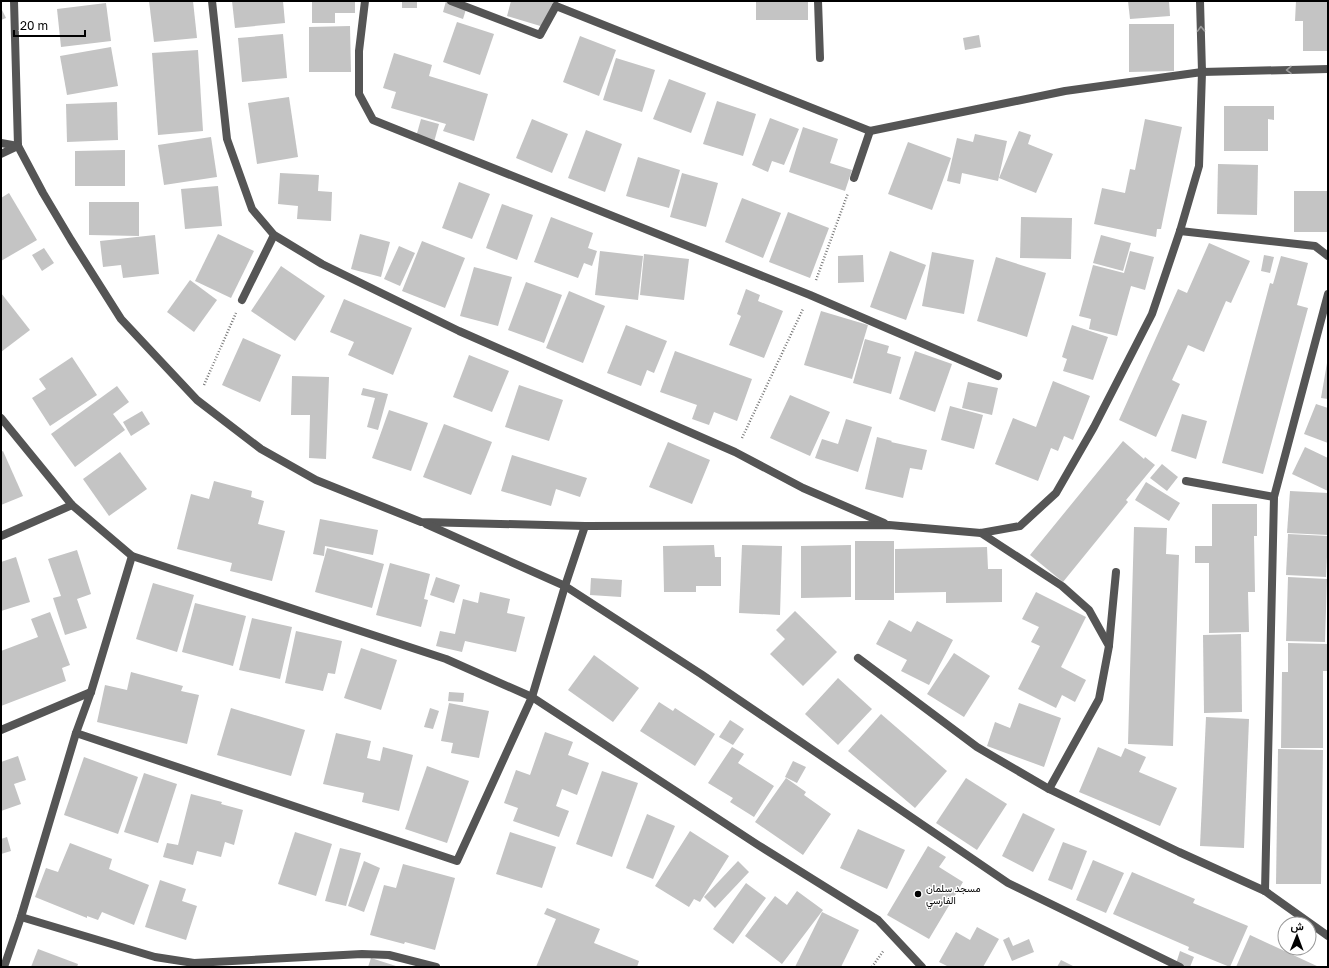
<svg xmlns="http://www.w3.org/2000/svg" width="1329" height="968" font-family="'Golos Text',Vazirmatn,sans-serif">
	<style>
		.building { fill: #c4c4c4 }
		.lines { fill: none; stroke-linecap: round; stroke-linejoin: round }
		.path { stroke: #777; stroke-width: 2.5; stroke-dasharray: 1 2; stroke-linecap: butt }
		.lane { stroke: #555; stroke-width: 8 }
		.street { stroke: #555; stroke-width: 8 }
		.oneway { stroke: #999 }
		.poi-dot { fill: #000; stroke: #fff; stroke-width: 1.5 }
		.labels { text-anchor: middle; stroke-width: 3; stroke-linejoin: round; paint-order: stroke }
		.poi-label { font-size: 10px; fill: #000; stroke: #fff; text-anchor: start }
	</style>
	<rect width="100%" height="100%" fill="#fff"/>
	<g class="building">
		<path d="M149 1H193L197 38 154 42Z"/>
		<path d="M232 1H283L285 23 235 28Z"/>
		<path d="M312 1H355V13H335V23H312Z"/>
		<rect x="402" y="1" width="15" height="7"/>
		<path d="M446 1H451L467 6 463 19 443 12Z"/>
		<path d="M511 1H555L547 28 507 16Z"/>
		<rect x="756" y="1" width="52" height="19"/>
		<path d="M1128 1H1169L1170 16 1130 19Z"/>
		<path d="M1296 1 1328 2V51H1303V21H1295Z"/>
		<path d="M106 3 111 41 61 47 57 9Z"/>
		<path d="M1 8 6 18 1 20Z"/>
		<path d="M457 22 494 34 480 75 443 62Z"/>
		<path d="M1129 24H1174V71L1129 72Z"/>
		<path d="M350 26 351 72H309V27Z"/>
		<path d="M283 34 287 78 242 82 238 38Z"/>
		<path d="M979 35 981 47 965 50 963 38Z"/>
		<path d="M580 36 616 50 599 96 563 82Z"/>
		<path d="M111 47 118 86 67 95 60 56Z"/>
		<path d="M198 50 203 131 158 135 152 53Z"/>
		<path d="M394 53 432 65 429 76 488 94 474 141 443 131 446 124 391 108 396 92 383 88Z"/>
		<path d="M616 58 655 70 642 112 603 100Z"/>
		<path d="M669 79 706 93 691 133 653 119Z"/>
		<path d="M289 97 298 157 257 164 248 103Z"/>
		<path d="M717 101 756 114 743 156 703 144Z"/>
		<path d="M117 102 118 140 67 142 66 104Z"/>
		<path d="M1224 106H1274V120L1268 119V151H1224Z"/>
		<path d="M770 118 799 129 784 165 772 161 768 172 752 165Z"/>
		<path d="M421 119 439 124 434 142 416 137Z"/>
		<path d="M532 119 568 134 552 173 516 158Z"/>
		<path d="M1145 119 1182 127 1161 229H1157L1156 237 1094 224 1102 188 1125 193 1130 169 1135 170Z"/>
		<path d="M803 127 838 139 830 163 852 170 845 191 789 172Z"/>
		<path d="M586 130 622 144 605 192 568 178Z"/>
		<path d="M1019 131 1031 135 1028 144 1053 154 1036 193 999 178Z"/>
		<path d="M975 134 1007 141 998 181 962 173 960 184 947 181 957 138 973 142Z"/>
		<path d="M211 137 217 177 164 185 158 145Z"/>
		<path d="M908 142 951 158 932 210 888 194Z"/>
		<path d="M125 150V186H75V151Z"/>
		<path d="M638 157 680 170 669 208 626 196Z"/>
		<path d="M1218 164 1258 165 1257 215 1217 214Z"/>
		<path d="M280 173 319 175 318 191 332 192 331 221 297 219 298 206 278 204Z"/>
		<path d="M682 173 718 183 706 227 670 217Z"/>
		<path d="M459 182 490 194 472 239 442 228Z"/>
		<path d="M218 186 222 226 185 229 181 189Z"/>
		<rect x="1294" y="191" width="34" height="41"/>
		<path d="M9 193 37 240 1 261V198Z"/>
		<path d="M742 198 781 213 763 258 725 242Z"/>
		<path d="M89 202H139V236L89 235Z"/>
		<path d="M502 204 533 215 517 260 486 248Z"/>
		<path d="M788 212 829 228 810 278 769 262Z"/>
		<path d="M551 217 593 233 588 248 597 251 592 266 584 263 578 278 534 262Z"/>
		<path d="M1021 217 1072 218 1071 259 1020 258Z"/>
		<path d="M218 234 254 251 231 298 195 281Z"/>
		<path d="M360 234 390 242 381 277 351 269Z"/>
		<path d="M155 235 159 274 123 278 121 265 103 267 100 241Z"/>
		<path d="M1101 235 1131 243 1123 271 1093 263Z"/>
		<path d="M422 241 465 258 445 308 402 291Z"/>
		<path d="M1209 243 1250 261 1231 303 1226 301 1204 352 1188 345 1172 380 1180 384 1156 437 1119 420 1178 289 1187 293Z"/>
		<path d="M399 246 415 253 400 286 384 279Z"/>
		<path d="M44 248 54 263 42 271 32 255Z"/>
		<path d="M600 251 643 256 638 300 595 295Z"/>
		<path d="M890 251 926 265 906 320 870 307Z"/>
		<path d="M1130 251 1154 257 1145 290 1131 286 1117 336 1089 329 1091 319 1079 316 1093 265 1124 273Z"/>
		<path d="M932 252 974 260 964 314 922 306Z"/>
		<path d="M644 254 689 259 684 300 640 295Z"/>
		<path d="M863 255 864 282 838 283V256Z"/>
		<path d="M1264 255 1274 257 1270 273 1261 271Z"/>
		<path d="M1281 256 1308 263 1297 305 1308 308 1263 474 1222 463 1270 283 1273 284Z"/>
		<path d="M996 257 1046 273 1027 337 977 321Z"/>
		<path d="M281 266 325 296 295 341 251 311Z"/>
		<path d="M474 267 512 277 498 326 460 316Z"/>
		<path d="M190 280 217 300 194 332 167 312Z"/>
		<path d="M526 282 562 295 544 343 508 330Z"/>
		<path d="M746 289 760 295 758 301 783 311 764 358 729 345 741 316 737 314Z"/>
		<path d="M569 291 605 306 583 363 546 348Z"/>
		<path d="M1 293 30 330 1 352Z"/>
		<path d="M344 299 412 328 393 375 348 355 354 342 330 332Z"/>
		<path d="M821 311 868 325 852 379 804 365Z"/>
		<path d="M626 325 667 341 654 373 647 370 641 386 607 373Z"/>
		<path d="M1072 325 1108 337 1093 380 1063 371 1067 359 1062 357Z"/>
		<path d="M243 338 281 355 260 402 222 385Z"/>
		<path d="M865 339 889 346 887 353 901 357 891 394 853 383Z"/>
		<path d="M675 351 752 379 737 421 714 412 709 425 692 419 697 405 660 392Z"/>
		<path d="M915 351 952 364 935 412 899 399Z"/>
		<path d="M469 355 509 371 492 412 453 397Z"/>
		<path d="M72 357 97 395 50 426 32 398 46 389 39 379Z"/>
		<path d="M1327 363H1328V399L1321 398Z"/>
		<path d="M292 376 329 377 326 459 309 458 310 415H291Z"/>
		<path d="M1053 381 1090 396 1073 440 1064 436 1058 451 1051 448 1038 481 995 464 1013 418 1036 427Z"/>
		<path d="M968 382 998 388 992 415 962 408Z"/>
		<path d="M519 385 563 400 549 441 505 427Z"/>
		<path d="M117 386 129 402 113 414 125 430 75 467 51 434Z"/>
		<path d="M363 388 388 394 378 430 367 427 375 398 361 395Z"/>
		<path d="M790 395 830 412 810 456 770 438Z"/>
		<path d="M1316 404 1328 408V443L1304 434Z"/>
		<path d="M950 406 983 415 974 449 941 440Z"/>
		<path d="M389 410 428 423 411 471 372 458Z"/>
		<path d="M142 411 150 424 131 436 123 422Z"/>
		<path d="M1182 414 1207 421 1196 459 1171 451Z"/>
		<path d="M846 419 872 427 858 472 815 458 822 439 838 444Z"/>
		<path d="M444 424 492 442 471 495 423 477Z"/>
		<path d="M877 437 892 441 891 442 927 450 922 470 910 468 903 498 865 489Z"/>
		<path d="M1123 441 1144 459 1145 457 1155 465 1126 500 1128 502 1063 582 1030 555Z"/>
		<path d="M668 442 710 460 692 504 649 487Z"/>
		<path d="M1305 447 1328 458V491L1292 474Z"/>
		<path d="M3 451 23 496 1 505V452Z"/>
		<path d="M120 452 147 489 109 516 83 479Z"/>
		<path d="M512 455 587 478 580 497 556 489 551 506 501 491Z"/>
		<path d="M1162 464 1178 477 1167 491 1150 478Z"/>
		<path d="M214 481 252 491 251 497 264 501 258 524 285 531 272 581 230 571 232 563 177 549 191 494 209 499Z"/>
		<path d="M1146 482 1180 503 1169 521 1135 500Z"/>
		<path d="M1290 491 1328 493V535L1287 533Z"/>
		<path d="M1212 504H1257V536H1254L1255 592H1248L1249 632 1209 633V563H1195V546H1212Z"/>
		<path d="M320 519 378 530 373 555 325 546 324 556 313 554Z"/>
		<path d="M1134 527 1167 528 1166 554 1179 555 1173 746 1128 744Z"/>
		<path d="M1288 534 1328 536 1326 577 1286 575Z"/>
		<rect x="855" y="541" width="39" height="59"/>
		<path d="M714 545 715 557H721V586H696V592H664L663 546Z"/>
		<path d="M742 545 782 546 780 615 739 613Z"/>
		<path d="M851 545V597L801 598V546Z"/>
		<path d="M987 547 988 569H1002V602L946 603V592L895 593V549Z"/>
		<path d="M327 548 384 564 372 608 315 592Z"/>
		<path d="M77 550 91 594 77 599 87 628 65 635 53 598 61 596 48 559Z"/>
		<path d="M16 557 30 602 1 611V562Z"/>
		<path d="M390 563 430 574 424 599 428 600 421 627 376 615Z"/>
		<path d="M436 577 460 585 454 603 430 595Z"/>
		<path d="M1288 577 1327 579 1325 642 1286 641Z"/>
		<path d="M591 578 622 580 621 597 590 595Z"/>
		<path d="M153 583 194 595 177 652 136 639Z"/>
		<path d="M480 592 510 599 507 613 525 617 516 652 465 641 462 652 436 646 440 631 455 634 463 599 478 603Z"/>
		<path d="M1036 592 1086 617 1061 667 1086 680 1075 702 1062 695 1056 708 1018 689 1040 646 1031 642 1039 627 1022 619Z"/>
		<path d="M195 603 246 616 233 666 182 652Z"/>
		<path d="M795 611 837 652 803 686 770 654 785 639 776 630Z"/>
		<path d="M50 612 70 665 62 668 66 681 1 706V651L38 637 31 619Z"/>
		<path d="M252 618 292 627 280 679 239 670Z"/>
		<path d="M889 620 911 632 917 621 953 640 929 685 901 671 907 660 876 644Z"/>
		<path d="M296 631 342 641 335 674 328 673 323 691 285 683Z"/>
		<path d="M1241 634 1242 712 1204 713 1203 635Z"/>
		<path d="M1288 643 1327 644V671H1323V748H1281L1282 672H1288Z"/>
		<path d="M361 648 397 660 381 710 344 698Z"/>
		<path d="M954 653 990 676 964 717 927 694Z"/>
		<path d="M594 655 639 688 613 722 568 690Z"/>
		<path d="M131 672 183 686 181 691 199 695 187 744 97 722 105 685 127 690Z"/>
		<path d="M838 678 872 709 838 745 805 714Z"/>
		<path d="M449 692 464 693 463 702 448 701Z"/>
		<path d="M659 702 673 711 675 708 715 734 695 766 640 731Z"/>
		<path d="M449 703 489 711 479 758 451 753 453 743 441 741Z"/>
		<path d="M1019 703 1061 718 1044 767 987 746 995 722 1010 728Z"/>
		<path d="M231 708 305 730 291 776 217 755Z"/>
		<path d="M430 708 439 711 433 729 424 727Z"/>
		<path d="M881 714 947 771 915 808 848 751Z"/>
		<path d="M1206 717 1249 719 1244 848 1200 846Z"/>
		<path d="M730 720 744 729 733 745 719 737Z"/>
		<path d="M545 732 573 742 568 755 589 763 577 795 562 789 556 806 569 811 559 837 513 821 518 808 504 803 516 770 530 775Z"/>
		<path d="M336 733 371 741 367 758 380 761 383 747 413 755 399 811 362 802 364 793 323 784Z"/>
		<path d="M732 747 744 754 738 763 774 786 754 817 730 802 733 798 708 783Z"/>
		<path d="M1098 747 1121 757 1125 748 1146 757 1139 772 1177 788 1160 826 1079 792Z"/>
		<path d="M1278 749 1323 750 1321 884H1276Z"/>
		<path d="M18 756 26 780 14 784 21 804 1 811V762Z"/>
		<path d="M84 757 138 777 118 834 64 815Z"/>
		<path d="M793 761 806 767 797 783 785 777Z"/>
		<path d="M427 766 469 781 447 843 405 829Z"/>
		<path d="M602 771 638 783 612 857 576 844Z"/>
		<path d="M144 773 177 784 158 843 124 832Z"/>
		<path d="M786 778 806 792 804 795 831 814 803 855 755 822Z"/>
		<path d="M966 778 1007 804 977 850 936 823Z"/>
		<path d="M191 794 222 802 221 804 243 810 234 845 225 842 221 857 197 851 193 865 163 857 167 843 178 845Z"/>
		<path d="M1023 813 1055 829 1033 872 1002 856Z"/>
		<path d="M647 814 675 826 653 879 626 868Z"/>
		<path d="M858 829 905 850 887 889 840 868Z"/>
		<path d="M690 831 729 856 700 902 694 899 689 907 655 886Z"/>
		<path d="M295 832 332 844 316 896 278 884Z"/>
		<path d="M510 832 556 847 542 888 496 874Z"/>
		<path d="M7 837 11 851 1 854V839Z"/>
		<path d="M1063 842 1087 851 1072 890 1048 880Z"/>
		<path d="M70 843 112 859 109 869 149 885 134 925 102 912 98 920 87 916V918L35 897 46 868 58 872Z"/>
		<path d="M928 846 946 857 939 867 963 882 929 939 887 915Z"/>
		<path d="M340 848 361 853 346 906 325 901Z"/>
		<path d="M1093 860 1124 873 1106 913 1076 900Z"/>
		<path d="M364 861 380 868 364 912 348 906Z"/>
		<path d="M738 861 749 872 715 908 704 897Z"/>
		<path d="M403 864 455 878 435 950 405 942 404 944 370 935 384 885 396 888Z"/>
		<path d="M1132 872 1195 899 1193 903 1248 926 1230 967 1188 950 1189 947 1113 914Z"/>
		<path d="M160 880 186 889 182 901 197 906 186 940 145 927Z"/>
		<path d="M746 883 766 898 733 944 713 929Z"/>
		<path d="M797 891 823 910 782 964 745 936 775 896 787 905Z"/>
		<path d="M547 908 600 929 594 943 639 961 637 967H536L556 919 544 914Z"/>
		<path d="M822 912 859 930 841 967H795Z"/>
		<path d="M977 927 999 939 983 967H949L939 962 956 932 970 940Z"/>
		<path d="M1250 935 1319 967H1236Z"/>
		<path d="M1009 937 1013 946 1029 939 1034 952 1012 961 1003 940Z"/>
		<path d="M38 949 78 964 77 967H31Z"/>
		<path d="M1180 951 1194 957 1190 967H1175Z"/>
		<path d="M371 958 399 967H368Z"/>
		<path d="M1061 960 1075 967H1057Z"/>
	</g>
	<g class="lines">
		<g class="path">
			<path d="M816 280 848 193"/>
			<path d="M204 385 236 313"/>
			<path d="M742 438 803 309"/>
			<path d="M872 967 884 950"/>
		</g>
		<g class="lane">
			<path d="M14 1 18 146"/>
			<path d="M451 1 540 35 556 6"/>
			<path d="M854 178 870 131"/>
			<path d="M242 300 274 235"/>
			<path d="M1186 481 1274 497"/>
		</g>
		<g class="street">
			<path d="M212 1 227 139 252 209 274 235 322 264 459 331 735 452 803 488 884 523"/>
			<path d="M365 1 359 51V94L373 120 810 295 998 376"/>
			<path d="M818 1 820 58"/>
			<path d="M1200 1 1202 72 1328 69"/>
			<path d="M1 143 18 146"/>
			<path d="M18 146 43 193 71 240 121 319 197 400 261 449 316 480 421 522 585 526 889 525 981 533 1020 526 1056 493 1094 427 1152 314 1180 231 1199 166 1202 72 1065 91 870 131 556 6"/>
			<path d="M1 154 18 146"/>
			<path d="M1180 231 1315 246 1328 256"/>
			<path d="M1 418 72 505 132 556 446 659 532 697 758 845 878 920 922 967"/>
			<path d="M426 524 565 586 701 674 1008 883 1180 967"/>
			<path d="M981 533 1062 586 1089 610 1109 646 1099 699 1049 789"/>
			<path d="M1 536 72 505"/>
			<path d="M1109 645 1116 572"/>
			<path d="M858 658 977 747 1049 789 1179 852 1265 891 1328 936"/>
			<path d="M1 730 91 692"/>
			<path d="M76 733 457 861 532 697 565 586 585 526"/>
			<path d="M1265 891 1274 497 1328 294"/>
			<path d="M21 917 155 957 194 963 362 954 389 955 436 967"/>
			<path d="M4 967 21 917 76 733 91 692 132 556"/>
		</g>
	</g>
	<defs><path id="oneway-chevron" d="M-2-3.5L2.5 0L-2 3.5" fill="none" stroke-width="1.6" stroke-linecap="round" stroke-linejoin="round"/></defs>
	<g class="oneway">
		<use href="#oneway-chevron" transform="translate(1201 29) rotate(-92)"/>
		<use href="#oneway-chevron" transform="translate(1289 70) rotate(179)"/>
	</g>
	<circle class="poi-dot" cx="918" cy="894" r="4"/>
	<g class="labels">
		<g class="poi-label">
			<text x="926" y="892">مسجد سلمان<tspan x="926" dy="12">الفارسي</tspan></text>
		</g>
	</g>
	<rect width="1329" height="968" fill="none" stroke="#000000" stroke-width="4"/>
	<g transform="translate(1297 936) rotate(1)"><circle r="19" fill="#ffffff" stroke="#999999"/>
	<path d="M0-3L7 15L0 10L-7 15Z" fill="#000000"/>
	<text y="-6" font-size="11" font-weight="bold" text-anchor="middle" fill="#000000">ش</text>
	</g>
	<path d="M14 30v6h71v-6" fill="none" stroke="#000000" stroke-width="2"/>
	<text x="20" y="30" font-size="12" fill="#000000" stroke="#ffffff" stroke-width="3" paint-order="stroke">20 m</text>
</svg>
